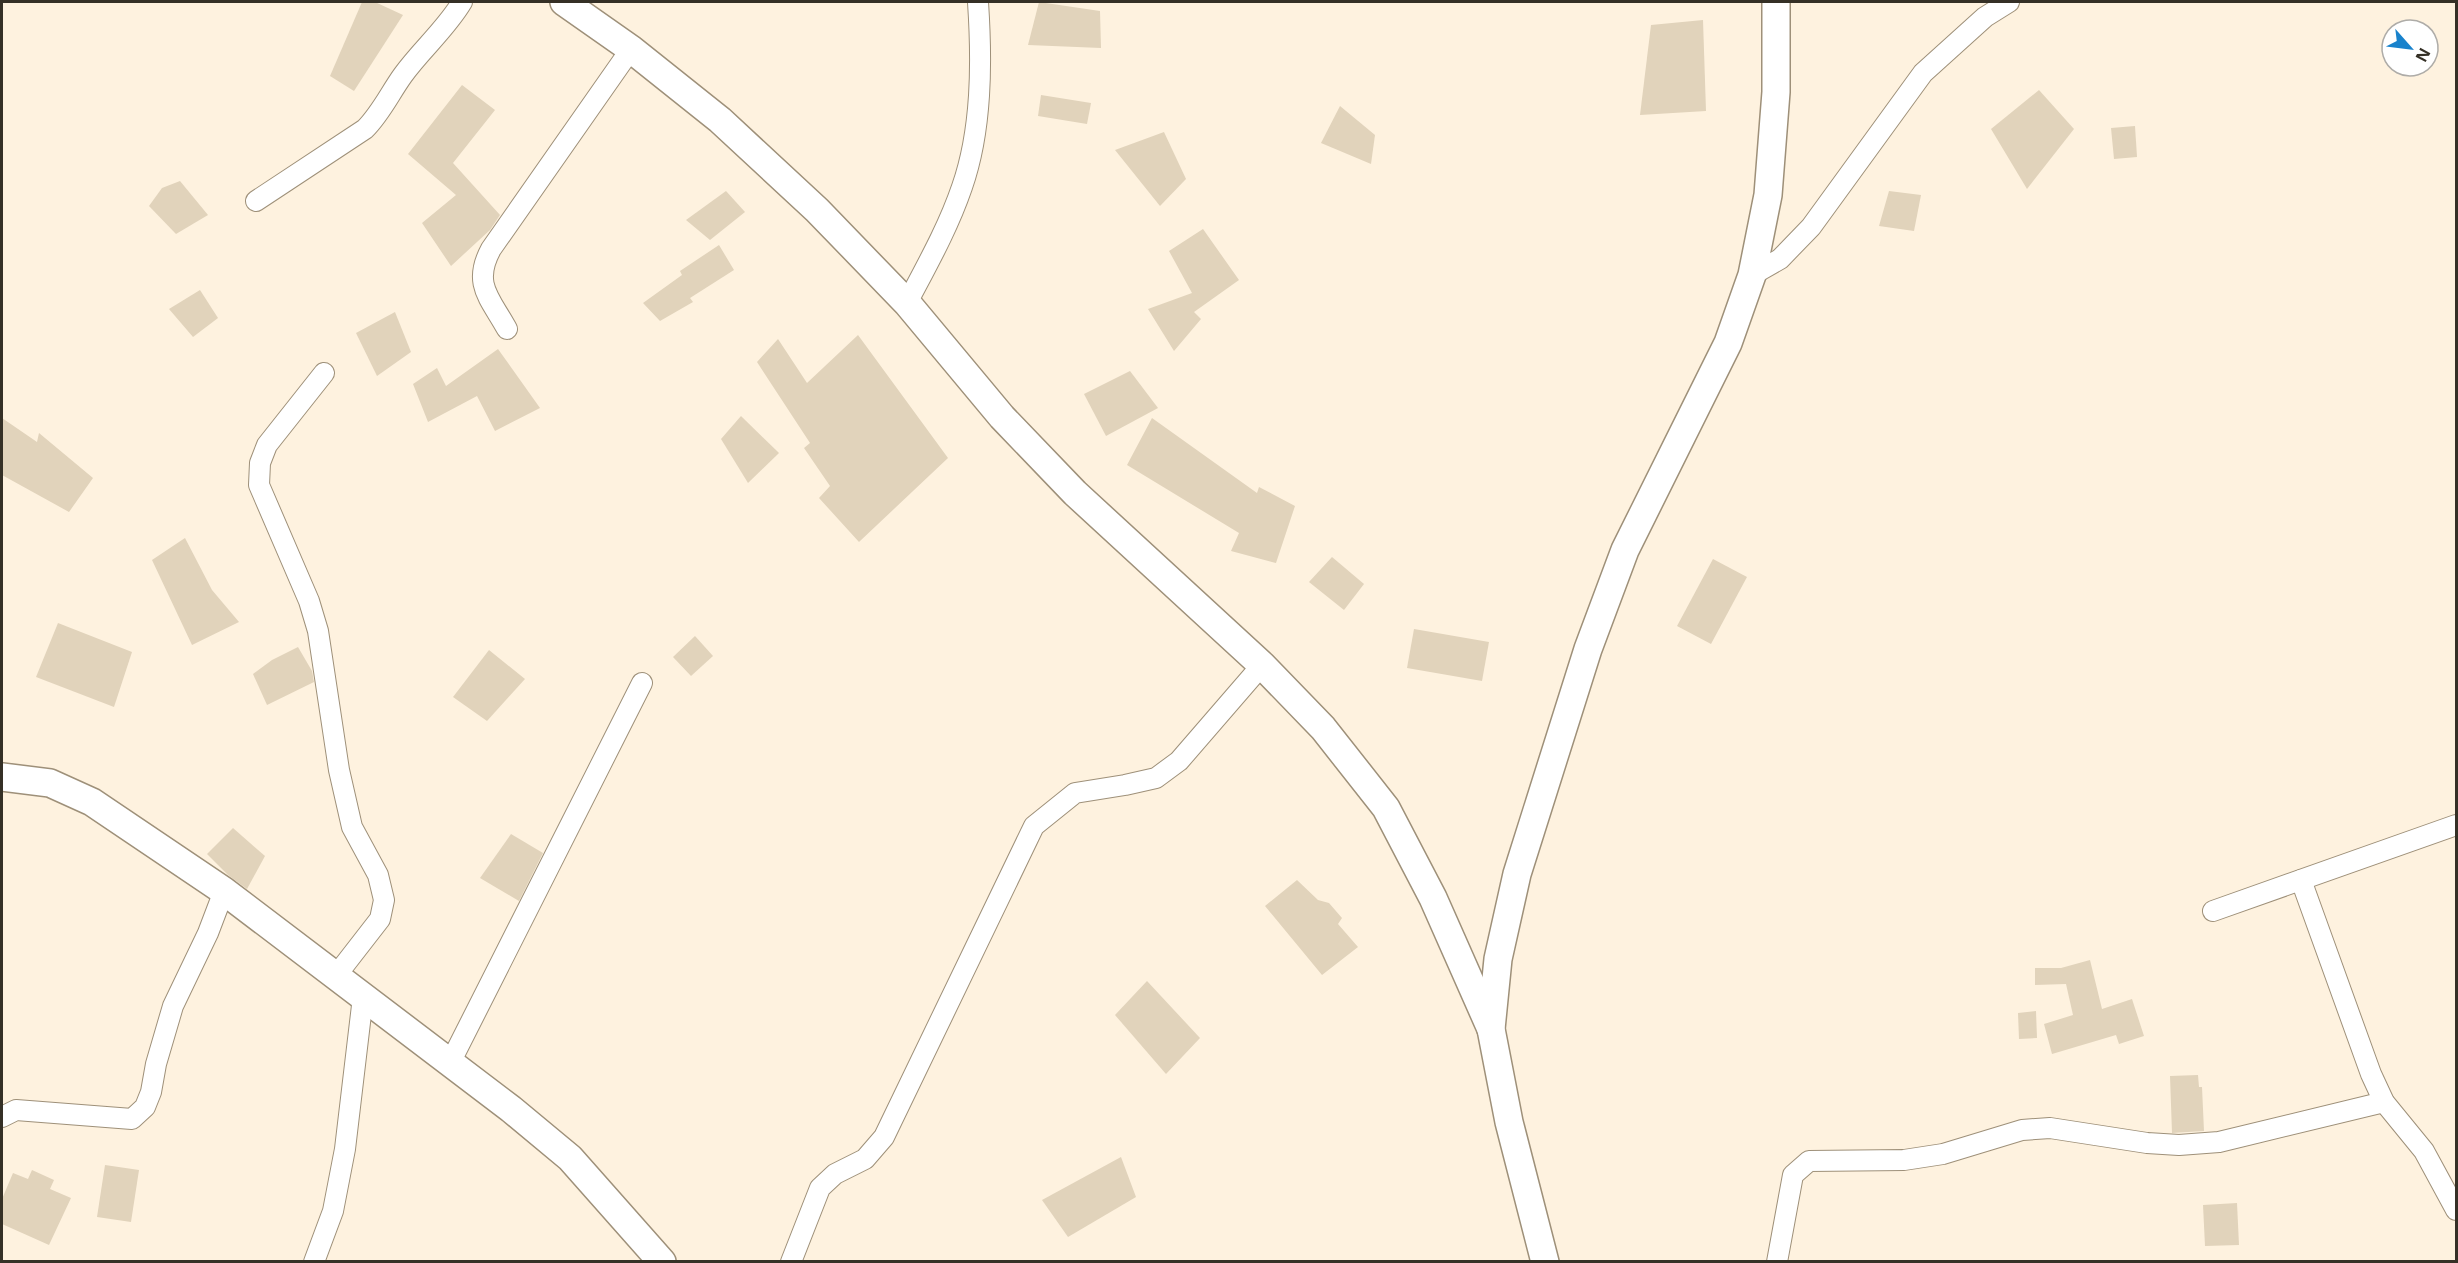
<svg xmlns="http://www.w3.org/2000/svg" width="2458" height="1263" font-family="'Noto Sans',sans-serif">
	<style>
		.building { fill: #e1d3bb }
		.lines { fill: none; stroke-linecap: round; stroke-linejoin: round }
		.street-casing { stroke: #9e9079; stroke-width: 22 }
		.secondary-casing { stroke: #9e9079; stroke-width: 30 }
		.street { stroke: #fff; stroke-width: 20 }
		.secondary { stroke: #fff; stroke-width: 27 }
	</style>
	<rect width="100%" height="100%" fill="#fef2df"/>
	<g class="building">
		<path d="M362 2H375L403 15 354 91 330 76Z"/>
		<path d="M1039 2 1100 11 1101 48 1028 45Z"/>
		<path d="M1703 20 1706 111 1640 115 1651 25Z"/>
		<path d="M462 85 495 110 453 163 500 215 490 230 451 266 422 223 456 195 408 154Z"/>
		<path d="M2039 90 2074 129 2027 189 1991 129Z"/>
		<path d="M1041 95 1091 103 1087 124 1038 116Z"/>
		<path d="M1340 106 1375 135 1371 164 1321 143Z"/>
		<path d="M2135 126 2137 157 2114 159 2111 128Z"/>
		<path d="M1164 132 1186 179 1160 206 1115 150Z"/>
		<path d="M180 181 208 215 176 234 149 206 162 188Z"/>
		<path d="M726 191 745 212 710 240 686 220Z"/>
		<path d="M1889 191 1921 195 1914 231 1879 226Z"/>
		<path d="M1203 229 1239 280 1194 312 1201 319 1174 351 1148 309 1192 293 1169 251Z"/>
		<path d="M719 245 734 270 690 298 693 302 660 321 643 303 682 275 680 271Z"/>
		<path d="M200 290 218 318 193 337 169 309Z"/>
		<path d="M395 312 411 352 377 376 356 333Z"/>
		<path d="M858 335 948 458 859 542 819 498 830 486 804 448 810 443 757 362 778 339 807 383Z"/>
		<path d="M498 349 540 408 495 431 477 396 428 422 413 384 437 368 446 386Z"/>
		<path d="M1130 371 1158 408 1106 436 1084 394Z"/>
		<path d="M741 416 779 453 748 483 721 439Z"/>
		<path d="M2 418 37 442 39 433 93 478 69 512 2 475Z"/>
		<path d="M1152 418 1257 493 1259 487 1295 506 1276 563 1231 551 1239 533 1127 465Z"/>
		<path d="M185 538 212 590 239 622 192 645 152 560Z"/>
		<path d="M1332 557 1364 584 1344 610 1309 582Z"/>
		<path d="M1713 559 1747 577 1711 644 1677 626Z"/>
		<path d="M58 623 132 652 114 707 36 677Z"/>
		<path d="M1414 629 1489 642 1482 681 1407 668Z"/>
		<path d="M695 636 713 656 691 676 673 657Z"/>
		<path d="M298 647 312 671 314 682 267 705 253 674 272 660Z"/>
		<path d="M489 650 525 679 487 721 453 697Z"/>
		<path d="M233 828 265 856 247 889 228 875 207 854Z"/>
		<path d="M511 834 543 853 519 901 480 878Z"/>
		<path d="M1297 880 1318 900 1329 903 1342 918 1338 924 1358 947 1322 975 1265 906Z"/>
		<path d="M2090 960 2102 1009 2132 999 2144 1036 2119 1044 2116 1035 2052 1054 2044 1024 2073 1015 2066 984 2035 985V968H2061Z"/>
		<path d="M1147 981 1200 1038 1166 1074 1115 1015Z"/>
		<path d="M2036 1011 2037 1038 2019 1039 2018 1013Z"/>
		<path d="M2198 1075 2199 1087H2202L2204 1131 2172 1133 2170 1076Z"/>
		<path d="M1121 1157 1136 1197 1068 1237 1042 1200Z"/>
		<path d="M105 1165 139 1170 131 1222 97 1217Z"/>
		<path d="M32 1170 54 1180 50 1189 71 1198 49 1245 2 1224V1199L13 1173 28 1179Z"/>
		<path d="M2237 1203 2239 1245 2205 1246 2203 1205Z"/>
	</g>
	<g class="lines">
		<g class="street-casing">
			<g id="street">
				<path d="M256 201 365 129C381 113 390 93 403 75 421 50 446 29 462 2"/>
				<path d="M1752 275 1780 259 1811 227 1923 73 1985 17 2009 2"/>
				<path d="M907 303C927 265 948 228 962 187 982 130 982 62 978 2"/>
				<path d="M507 329C490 298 472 284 491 249L631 49"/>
				<path d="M324 373 267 445 260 463 259 485 309 601 318 631 339 770 352 827 378 875 384 900 380 919 335 977"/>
				<path d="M2301 880 2371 1074 2384 1102 2424 1151 2456 1210"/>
				<path d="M2213 911 2456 825"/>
				<path d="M450 1063 642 683"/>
				<path d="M2 1117 16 1110 132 1119 145 1107 151 1092 156 1064 173 1006 208 933 224 891"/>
				<path d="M314 1262 333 1211 345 1149 363 997"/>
				<path d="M791 1262 820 1188 835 1174 865 1159 884 1137 1034 826 1075 793 1125 785 1156 778 1179 761 1262 665"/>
				<path d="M1777 1262 1793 1175 1809 1161 1904 1160 1943 1154 2022 1130 2050 1128 2147 1143 2179 1145 2219 1142 2384 1102"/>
			</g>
		</g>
		<g class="secondary-casing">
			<g id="secondary">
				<path d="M564 2 631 49 720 120 817 210 907 303 1002 417 1075 493 1262 665 1323 728 1386 808 1433 898 1491 1029"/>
				<path d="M2 777 50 783 92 802 224 891 511 1109 570 1158 662 1262"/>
				<path d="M1545 1262 1509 1122 1491 1029 1498 959 1517 874 1588 649 1625 550 1728 343 1752 275 1768 195 1776 92V2"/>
			</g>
		</g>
		<use href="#street" class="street"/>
		<use href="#secondary" class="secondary"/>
	</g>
	<rect width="2458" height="1263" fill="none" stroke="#353026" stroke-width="6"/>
	<g transform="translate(2410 48) rotate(118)"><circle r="28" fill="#ffffff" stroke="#aeaca8" stroke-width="1.5"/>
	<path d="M0-4.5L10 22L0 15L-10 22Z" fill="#1882cc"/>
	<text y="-9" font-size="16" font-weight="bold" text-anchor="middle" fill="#353026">N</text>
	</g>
</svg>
